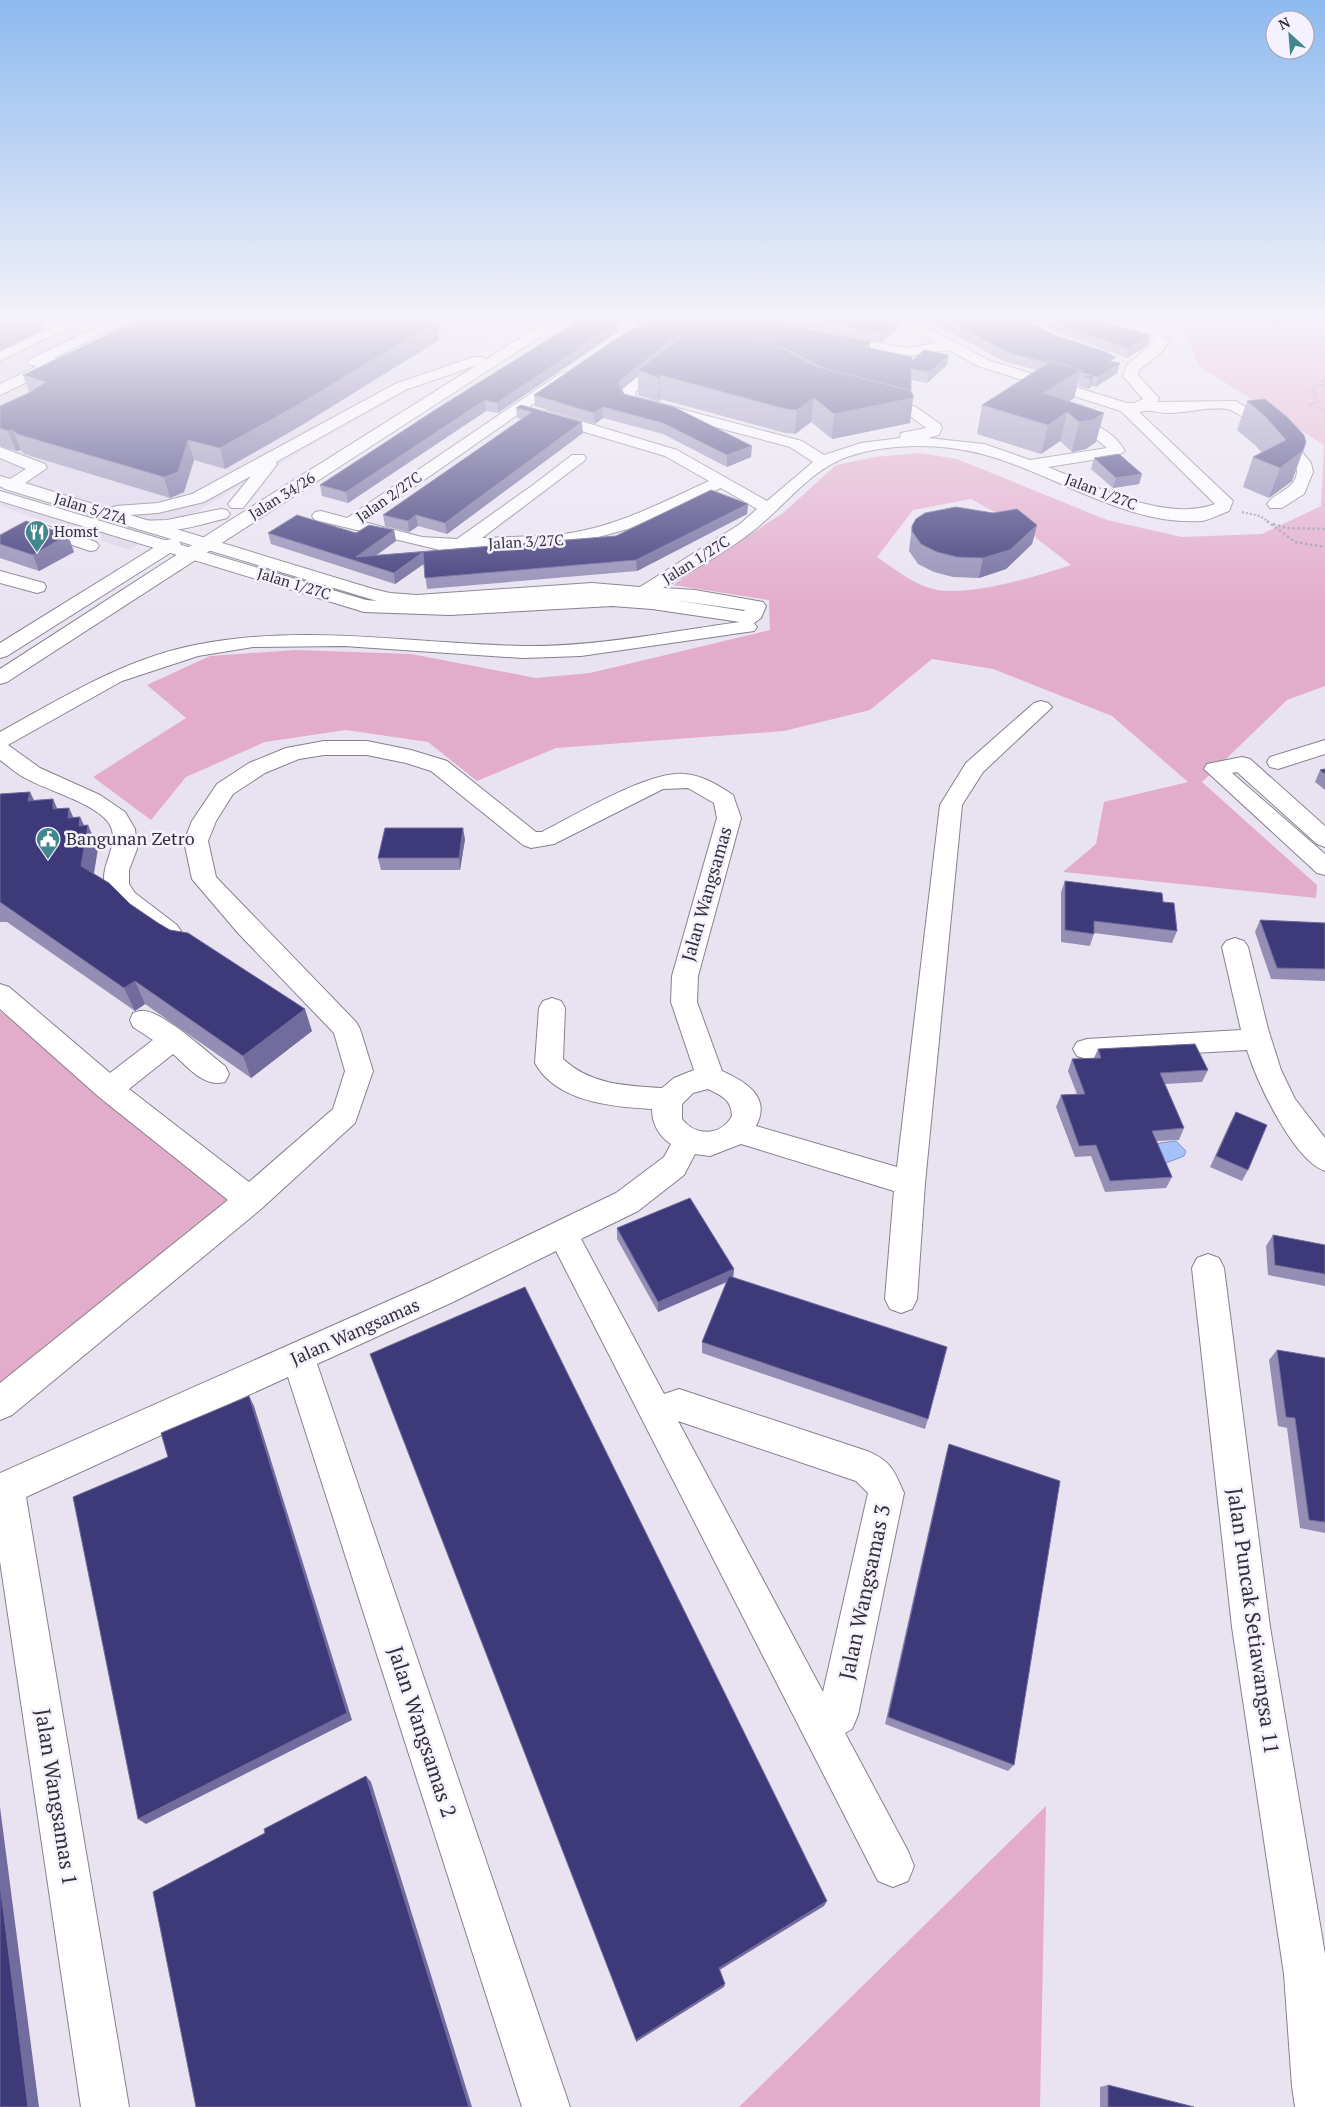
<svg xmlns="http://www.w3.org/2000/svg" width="1325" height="2107" font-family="'PT Serif',serif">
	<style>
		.built { fill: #ddd5ea }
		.green { fill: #e3acca; fill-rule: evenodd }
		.water { fill: #a4c2f9; stroke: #8296bf }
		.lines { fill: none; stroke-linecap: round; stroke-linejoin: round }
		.minor-casing { stroke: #86818d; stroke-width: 2 }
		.major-casing { stroke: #86818d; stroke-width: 2 }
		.path-far1 { stroke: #9d99a3; stroke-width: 2; stroke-dasharray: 2 2; stroke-linecap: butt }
		.path { stroke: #9d99a3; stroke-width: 2.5; stroke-dasharray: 2.5 2.5; stroke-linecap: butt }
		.minor { fill: #fff; fill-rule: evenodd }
		.major { fill: #fff; fill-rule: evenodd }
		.wall { fill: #948eb5 }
		.shaded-wall { fill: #716c9d }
		.building { fill: #3e3979; stroke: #716c9d }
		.labels { text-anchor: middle; stroke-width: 5; stroke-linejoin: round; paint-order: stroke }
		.far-street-label { font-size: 15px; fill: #333137; stroke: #f6f1ff }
		.far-poi-label { font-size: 15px; fill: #333137; stroke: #f6f1ff; text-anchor: start }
		.poi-label { font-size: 18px; fill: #333137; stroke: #f6f1ff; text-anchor: start }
		.street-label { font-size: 18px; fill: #333137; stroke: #f6f1ff }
		.near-street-label { font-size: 21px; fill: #333137; stroke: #f6f1ff }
	</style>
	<rect width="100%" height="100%" fill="#e9e3f1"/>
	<path class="built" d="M0 316H520L429 379 129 550 0 506Z"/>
	<g class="green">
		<path d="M1179 316H1325V686L1287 700 1202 782 1317 885 1316 898 1063 872 1096 844 1104 802 1188 782 1112 716 993 669 932 659 870 710 784 731 556 748 477 781 428 742 346 730 265 742 186 777 151 820 93 777 186 718 147 685 210 656 295 650 411 654 536 678 590 673 770 630 769 600 673 585 783 513 836 465 875 457 919 453 957 459 1107 520 1182 537 1262 534 1321 506 1324 445 1199 366ZM971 499 1022 527 1071 565C1038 576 973 596 938 590 915 586 896 570 877 557L913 510Z"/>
		<path d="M0 1011 237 1201 0 1392Z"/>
		<path d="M1046 1806 1040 2107H739Z"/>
	</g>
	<path class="water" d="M1176 1141 1186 1151 1184 1156 1166 1163H1160L1152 1147 1160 1143Z"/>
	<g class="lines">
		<g class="minor-casing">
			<g id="minor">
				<path d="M75 316H93L0 361V352Z"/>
				<path d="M119 316H137L54 358 62 359 64 362 62 365 0 395V384L38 366 30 365 28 362 30 359Z"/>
				<path d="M489 316H516L539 321 541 324 534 328 491 319Z"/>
				<path d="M889 316H906L988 360 1127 403H1134L1143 399 1123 376 1127 365 1154 342 1113 316H1130L1169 341 1162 352 1139 370 1138 375 1156 395 1159 398 1157 402 1236 401 1289 436 1311 463 1313 472 1304 494 1282 508H1270L1267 504C1276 491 1296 490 1297 471 1297 456 1240 411 1227 409 1207 406 1185 414 1165 413 1155 412 1149 409 1139 412L1233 501 1229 511C1220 514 1210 520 1201 521 1125 526 1052 472 982 454 940 443 888 443 847 457 810 470 783 508 753 531 725 553 693 570 663 588L695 590 763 602 766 606 761 618 754 623 757 627 754 631 581 656 523 658 344 646 253 647 198 656 122 681 8 745 40 768 100 795 125 812 135 829 137 849 129 870V884L135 893 177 925 181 931 177 937C162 941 155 934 144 925 129 914 111 903 105 885 99 864 123 843 108 822 94 803 46 790 25 778 16 773 8 766 0 760V732C62 698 124 659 195 645 306 623 412 644 523 646 595 647 668 632 740 622L652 609 612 606 450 615 364 612 0 501V491L366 600 377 601 5 489 0 486V476L10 479 26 469 0 458V447L45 464 47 468 25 483 109 509 116 506 158 503 192 494 395 384 473 357H483L485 360 483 363 405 390 276 462 277 464 275 467 243 508H231L228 504 251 476 204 502 158 513 130 515 373 589 390 593 417 595 592 583 640 587 740 524 757 509 721 488 628 529 580 542 558 545 440 550 315 520 312 516 315 512 321 511 347 518 561 373 566 372 573 376 364 522 422 537 457 539 533 485 572 455H584L586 458 584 461 482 538C514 536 549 538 581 531 626 522 667 500 709 481L665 456 541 419 539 416 541 413 547 411 677 450 767 501 813 462 790 447 625 403 619 394 624 387 663 358 668 357 675 361 673 364 635 392 636 397 802 441 824 455 861 443 900 438 901 433 926 428 906 413 871 403 868 400 876 395 916 407 940 424 942 427 939 435 928 438 984 444 1030 460 1107 448 1090 434 1061 424 1059 421 1067 416C1091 422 1112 429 1125 451L1117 456 1048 467C1094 486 1166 523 1215 504L1121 411 978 366 949 350 907 356 834 343 827 339 834 335 907 348 936 343ZM675 600 745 610 744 611Z"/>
				<path d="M38 523 96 542 99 546 96 550 90 551 37 533 0 553V540L25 525Z"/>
				<path d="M0 571 44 583 46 587 44 591 37 593 0 583Z"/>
				<path d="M1041 701 1048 703 1052 707 1048 711 983 772 962 805 925 1183 917 1299 912 1309 901 1313 890 1309 885 1299 894 1191 741 1144 710 1156 695 1154 684 1175 638 1211 581 1239 664 1394 679 1389 867 1451C891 1461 894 1470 904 1493L858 1715 852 1729 845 1733 908 1851 914 1866 908 1881 893 1887 878 1881 556 1251 453 1302 317 1364 570 2107H522L288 1377 26 1497 129 2107H81L0 1561V1473L431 1282 616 1193 664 1157 671 1144C659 1137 652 1123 652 1109 613 1107 556 1102 535 1063L539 1008 543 1001 552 998 561 1001 565 1008 563 1059C591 1085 627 1086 662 1088L674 1078 694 1070 671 1002 672 976 717 818 714 803 688 788 663 789 554 844 531 848 523 845 431 771 406 763 367 755H324L299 759 265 773 233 794 216 821 208 841 216 877 356 1022 360 1029 373 1071 355 1123 261 1209 12 1415 0 1420V1383L228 1200 99 1097 0 1009V984L9 987 110 1073 153 1040 133 1027 130 1020 133 1013C137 1012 141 1010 145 1011 166 1014 207 1052 225 1066L229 1074 225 1082C204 1088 188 1067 173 1054L129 1089 249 1182 333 1109 345 1071 334 1033 238 933 192 879 184 841 192 821 217 784 249 763 286 748 324 741H367L411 750 447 761 536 832H542C576 815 648 771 684 774 702 775 718 785 733 795L741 818 698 976 697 1002 722 1071C744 1081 772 1096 756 1126L897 1167 940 805 966 763 1034 703ZM708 1089C722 1096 731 1099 732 1116 721 1136 696 1137 682 1119V1104L693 1093ZM678 1421 856 1481 868 1493 823 1692Z"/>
				<path d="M1325 740V754L1278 769 1270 767 1267 762 1270 757Z"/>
				<path d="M1242 757 1250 759 1325 826V847L1317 844 1237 772 1232 773 1325 854V875L1317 873 1204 769 1207 764Z"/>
				<path d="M1235 938 1244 941 1248 947 1268 1029 1281 1070 1295 1099 1325 1138V1171C1293 1160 1257 1082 1247 1050L1087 1059 1077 1056 1073 1049 1077 1042 1087 1039 1241 1030 1222 947 1226 941Z"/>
				<path d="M1208 1254 1219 1258 1224 1268 1270 1627 1325 1954V2107H1295L1292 2086 1284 1974 1232 1627 1192 1268 1197 1258Z"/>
			</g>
		</g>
		<g class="major-casing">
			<g id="major">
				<path d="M555 316H572L7 682 0 684V669L229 521Z"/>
				<path d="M221 509 227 510 230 514 227 518C200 525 165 536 137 529L134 525 137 521 167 520Z"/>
				<path d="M172 539 178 540 181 544 178 548 7 656 0 658V643L166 540Z"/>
			</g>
		</g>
		<g class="path-far1">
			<path d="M1276 316 1270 318 1273 325 1325 340"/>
			<path d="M1325 377 1322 380 1324 385 1314 387 1312 391 1316 394 1313 398 1318 402 1309 405 1325 410"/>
			<path d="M1242 512 1260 516 1269 522"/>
		</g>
		<g class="path">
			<path d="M1267 521 1295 542 1325 547"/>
			<path d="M1273 524 1287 528 1325 529"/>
		</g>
		<use href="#minor" class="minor"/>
		<use href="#major" class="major"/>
	</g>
	<g class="wall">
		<path d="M42 316H70L61 320Z"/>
		<path d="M147 316H440L442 328 438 332 439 340 302 425 225 469 194 460 184 492 170 498 24 454 21 450 16 451 0 446V406L29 392 23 375Z"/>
		<path d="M677 316 870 348 912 361 947 365 927 383 911 380V392L913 398 910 423 832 439 811 422 795 434 785 433 660 399 659 402 638 395V376L622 389 624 394 751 457 727 467 663 434 603 418 595 424 535 406 534 395Z"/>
		<path d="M749 316H894L899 327 880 343Z"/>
		<path d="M914 316H1018L1054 335 1114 362 1120 363 1117 373 1096 387 1092 386 1088 389 1078 386 1079 383 1078 382 1074 398 1069 401 1096 442 1086 449 1072 452 1060 441 1041 454 977 434 982 405 1037 370 1005 362 921 316 916 317Z"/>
		<path d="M1023 316H1119L1118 321 1101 322 1148 345 1127 358 1064 335Z"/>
		<path d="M1133 316H1163L1162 319 1140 320Z"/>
		<path d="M619 331 498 413 486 411 348 503 322 496 320 485Z"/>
		<path d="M1247 401 1287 417 1292 481 1269 498 1243 487 1253 457 1262 453 1255 445 1237 430Z"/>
		<path d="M521 405 583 433 447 534 418 526 409 532 385 526 383 515 521 419 517 418 516 408Z"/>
		<path d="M1094 458 1142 474 1139 484 1113 488 1091 469Z"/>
		<path d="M748 504 747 514 637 571 427 589 424 564 395 584 271 544 268 533H356L394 530 396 541 376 555 616 536Z"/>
		<path d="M1037 525 1032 544 1006 569 979 578 953 577 934 572 918 564 909 551 912 526Z"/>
		<path d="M0 535 74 552 39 571 0 558Z"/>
		<path d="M1325 769V790L1315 782 1320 770Z"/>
		<path d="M30 792 34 800 53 799 57 809 69 808 73 817H80L84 825 98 848 94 874 130 904 312 1031 251 1078 145 1004 135 1011 7 922H0V794Z"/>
		<path d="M465 839 460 870H381L378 858Z"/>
		<path d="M1065 881 1163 902 1177 931 1172 943 1094 933 1090 946 1061 942V892Z"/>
		<path d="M1260 920 1325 923V981L1271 979 1255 932Z"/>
		<path d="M1098 1049 1208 1070 1202 1082 1165 1084 1184 1128 1179 1140 1157 1141 1172 1177 1166 1188 1105 1192 1091 1156 1075 1157 1056 1107 1061 1095 1077 1094 1068 1071 1072 1059 1094 1058Z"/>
		<path d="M1236 1112 1248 1170 1242 1181 1210 1167 1230 1123Z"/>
		<path d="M617 1228 734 1269 733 1277 928 1419 925 1429 702 1353V1342L727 1282 658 1312 617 1239Z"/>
		<path d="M1273 1235 1325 1245V1286L1268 1275 1266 1246Z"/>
		<path d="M1277 1350 1325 1358V1533L1300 1528 1287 1428 1278 1426 1269 1360Z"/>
		<path d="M949 1444 1014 1765 1008 1771 885 1724 946 1454Z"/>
		<path d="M1108 2085 1194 2107H1100V2087Z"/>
	</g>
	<g class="shaded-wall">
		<path d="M3 316H40L44 329 0 351V317Z"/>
		<path d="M60 316H70L61 320Z"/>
		<path d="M435 316H440L442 328 438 332 439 340 302 425 225 469 220 448Z"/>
		<path d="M637 316H666L637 324Z"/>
		<path d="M900 317 899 327 880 343 881 333Z"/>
		<path d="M618 322 619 331 498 413 497 403Z"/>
		<path d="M697 334 638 370V376L618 393V382L669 341Z"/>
		<path d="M1150 335 1148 345 1127 358 1129 349Z"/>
		<path d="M871 342 869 352 865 347Z"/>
		<path d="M949 355 947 365 927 383 929 372Z"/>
		<path d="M1120 363 1117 373 1096 387 1098 377Z"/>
		<path d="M1081 370 1074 398 1038 422 1044 393Z"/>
		<path d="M660 375V399L659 402V378Z"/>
		<path d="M1094 376 1092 386 1088 389 1090 379Z"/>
		<path d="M814 398 811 422 795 434 797 410Z"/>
		<path d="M913 398 910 423 832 439 834 414Z"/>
		<path d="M485 400 486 411 348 503 346 492Z"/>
		<path d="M603 407V418L595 424 594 413Z"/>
		<path d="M1067 412 1060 441 1041 454 1048 425Z"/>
		<path d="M1104 413 1096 442 1086 449 1072 452 1079 422Z"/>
		<path d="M582 422 583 433 447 534 445 523Z"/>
		<path d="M13 430 21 450 16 451 8 431Z"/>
		<path d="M188 440 194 460 184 492 170 498 164 477Z"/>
		<path d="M752 446 751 457 727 467V455Z"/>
		<path d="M1303 451 1292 481 1269 498 1280 468Z"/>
		<path d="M1142 474 1139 484 1113 488 1116 478Z"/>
		<path d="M748 504 747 514 637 571 636 560Z"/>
		<path d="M416 515 418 526 409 532 408 521Z"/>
		<path d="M1037 525 1032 544 1006 569 979 578 983 558Z"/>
		<path d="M394 530 396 541 364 564 356 557Z"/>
		<path d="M68 535 74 552 39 571 33 555Z"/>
		<path d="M423 552 425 563 395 584 394 573Z"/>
		<path d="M30 792 40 815 28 801Z"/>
		<path d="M53 799 63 822 53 809Z"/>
		<path d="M69 808 79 830 68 818Z"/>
		<path d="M80 817 87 832 88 825 98 848 91 889 81 866 79 826Z"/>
		<path d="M463 828 465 839 460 870 459 858Z"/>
		<path d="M135 981 145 1004 135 1011 124 988Z"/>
		<path d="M305 1009 312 1031 251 1078 243 1056Z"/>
		<path d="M734 1269 733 1279 658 1312V1302Z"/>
		<path d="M249 1396 254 1406 352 1720 146 1824 138 1819Z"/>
		<path d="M366 1776 371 1782 472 2107H469Z"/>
		<path d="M0 1807 39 2107H28L0 1884Z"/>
		<path d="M827 1901 824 1906 718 1971 719 1968Z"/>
		<path d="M725 1984 724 1987 636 2042V2040Z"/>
	</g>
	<g class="building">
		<path d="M147 316H435L437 321 298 405 220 448 188 440 178 472 164 477 17 434 13 430 8 431 0 428V406L27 394 46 382 23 375Z"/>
		<path d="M586 316H592L618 322 497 403 485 400 346 492 320 485 438 408Z"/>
		<path d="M677 316H729L763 320 871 342 865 347 912 357V361L924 350 949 355 929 372 911 369V392L909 390 823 368 786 349 732 331 699 332 669 341 618 382 624 394 674 407 752 446 727 455 663 423 603 407 594 413 534 395 626 332 642 325 669 317Z"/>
		<path d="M796 316H894L900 317 881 333Z"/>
		<path d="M940 316H1018L1054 335 1103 351 1116 357 1110 361 1120 363 1098 377 1094 376 1090 379 1081 376H1092L1080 372 1081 370 1051 361 1048 363 1007 352Z"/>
		<path d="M1045 316H1079L1150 335 1129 349 1066 326Z"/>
		<path d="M732 331 775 345 818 367 909 390 913 394V398L834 414 814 398 797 410 786 409 660 375 659 378 638 370 681 337 699 332Z"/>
		<path d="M1051 361 1081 370 1044 393 1104 413 1093 420 1079 422 1067 412 1048 425 982 405Z"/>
		<path d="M1265 399 1287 417 1304 435 1306 442 1303 451 1280 468 1253 457 1286 440 1265 416 1247 401Z"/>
		<path d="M521 405 582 422 445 523 416 515 408 521 383 515 532 412 516 408Z"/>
		<path d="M1119 454 1142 474 1116 478 1094 458Z"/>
		<path d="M711 490 748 504 636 560 425 578 423 552 394 573 268 533 297 515 356 533 369 525 394 530 356 557 616 536Z"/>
		<path d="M956 507 993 513 1017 509 1037 525 1010 550 983 558 957 557 937 552 921 544 912 531V526L916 519 925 513Z"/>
		<path d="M26 521 68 535 33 555 0 544V535Z"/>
		<path d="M1325 769V774L1320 770Z"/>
		<path d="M30 792 28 801 53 799V809L69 808 68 818 80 817 79 826 88 825 81 866 109 883 130 904 158 923 170 930 188 933 305 1009 243 1056 135 981 124 988 0 902V794Z"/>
		<path d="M385 828H463L459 858H378Z"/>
		<path d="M1065 881 1162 893 1163 902 1174 903 1177 931 1094 921V934L1065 930Z"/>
		<path d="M1260 920 1325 923V969L1277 968Z"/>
		<path d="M1195 1044 1208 1070 1160 1073 1184 1128 1152 1131 1172 1177 1110 1181 1096 1145 1079 1146 1061 1095 1085 1094 1072 1059 1101 1058 1098 1049Z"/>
		<path d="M1236 1112 1267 1125 1248 1170 1216 1156Z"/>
		<path d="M690 1198 734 1269 658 1302 617 1228Z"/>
		<path d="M1273 1235 1325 1245V1274L1275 1265Z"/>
		<path d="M729 1276 947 1347 928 1419 702 1342Z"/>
		<path d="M525 1287 827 1901 719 1968 725 1984 636 2040 370 1354Z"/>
		<path d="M1277 1350 1325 1358V1522L1309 1520 1295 1418 1286 1417Z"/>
		<path d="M249 1396 347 1713 138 1819 73 1497 168 1457 161 1433Z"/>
		<path d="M949 1444 1060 1481 1014 1765 888 1717Z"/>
		<path d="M366 1776 469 2107H196L153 1892 265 1833 264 1829Z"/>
		<path d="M0 1884 28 2107H0Z"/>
		<path d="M1108 2085 1194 2107H1108Z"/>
	</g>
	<linearGradient id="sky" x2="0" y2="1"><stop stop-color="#8dbaef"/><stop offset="0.52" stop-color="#f5f2f9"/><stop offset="1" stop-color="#f5f2f9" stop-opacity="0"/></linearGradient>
	<rect width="1325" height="611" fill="url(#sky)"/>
	<defs>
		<g id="restaurant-pin" transform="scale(1.25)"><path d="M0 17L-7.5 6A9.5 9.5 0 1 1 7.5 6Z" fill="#40888d" stroke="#f6f1ff"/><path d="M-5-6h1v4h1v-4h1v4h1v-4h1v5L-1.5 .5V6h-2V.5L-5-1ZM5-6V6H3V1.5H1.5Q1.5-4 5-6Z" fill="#fff"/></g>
		<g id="civic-pin" transform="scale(1.25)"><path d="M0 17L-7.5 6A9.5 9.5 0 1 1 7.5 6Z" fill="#40888d" stroke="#f6f1ff"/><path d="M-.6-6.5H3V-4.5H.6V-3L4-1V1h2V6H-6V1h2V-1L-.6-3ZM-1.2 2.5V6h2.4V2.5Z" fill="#fff"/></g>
	</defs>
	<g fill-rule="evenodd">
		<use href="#restaurant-pin" x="37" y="532"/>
		<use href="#civic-pin" x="48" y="839"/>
	</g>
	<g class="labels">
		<g class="far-street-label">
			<text transform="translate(1101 492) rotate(21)" y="5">Jalan 1/27C</text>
			<text transform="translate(282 496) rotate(-32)" y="5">Jalan 34/26</text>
			<text transform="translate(389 497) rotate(-35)" y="5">Jalan 2/27C</text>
			<text transform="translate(91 509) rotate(17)" y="5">Jalan 5/27A</text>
			<text transform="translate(526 542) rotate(-3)" y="5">Jalan 3/27C</text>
			<text transform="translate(696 560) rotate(-32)" y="5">Jalan 1/27C</text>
			<text transform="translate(294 584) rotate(17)" y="5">Jalan 1/27C</text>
		</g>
		<g class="far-poi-label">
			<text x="54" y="537">Homst</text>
		</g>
		<g class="poi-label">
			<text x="66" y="845">Bangunan Zetro</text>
		</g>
		<g class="street-label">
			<text transform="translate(707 894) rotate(-74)" y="6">Jalan Wangsamas</text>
			<text transform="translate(355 1332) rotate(-24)" y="6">Jalan Wangsamas</text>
		</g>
		<g class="near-street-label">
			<text transform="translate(865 1592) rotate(-78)" y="7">Jalan Wangsamas 3</text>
			<text transform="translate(1253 1621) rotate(82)" y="7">Jalan Puncak Setiawangsa 11</text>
			<text transform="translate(422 1732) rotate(72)" y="7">Jalan Wangsamas 2</text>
			<text transform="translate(56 1797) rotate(81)" y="7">Jalan Wangsamas 1</text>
		</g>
	</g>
	<g transform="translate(1290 35) rotate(334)"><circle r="24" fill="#f6f1ff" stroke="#a8a4af"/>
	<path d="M0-4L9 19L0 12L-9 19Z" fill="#40888d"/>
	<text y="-8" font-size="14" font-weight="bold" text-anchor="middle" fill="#333137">N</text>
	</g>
</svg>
